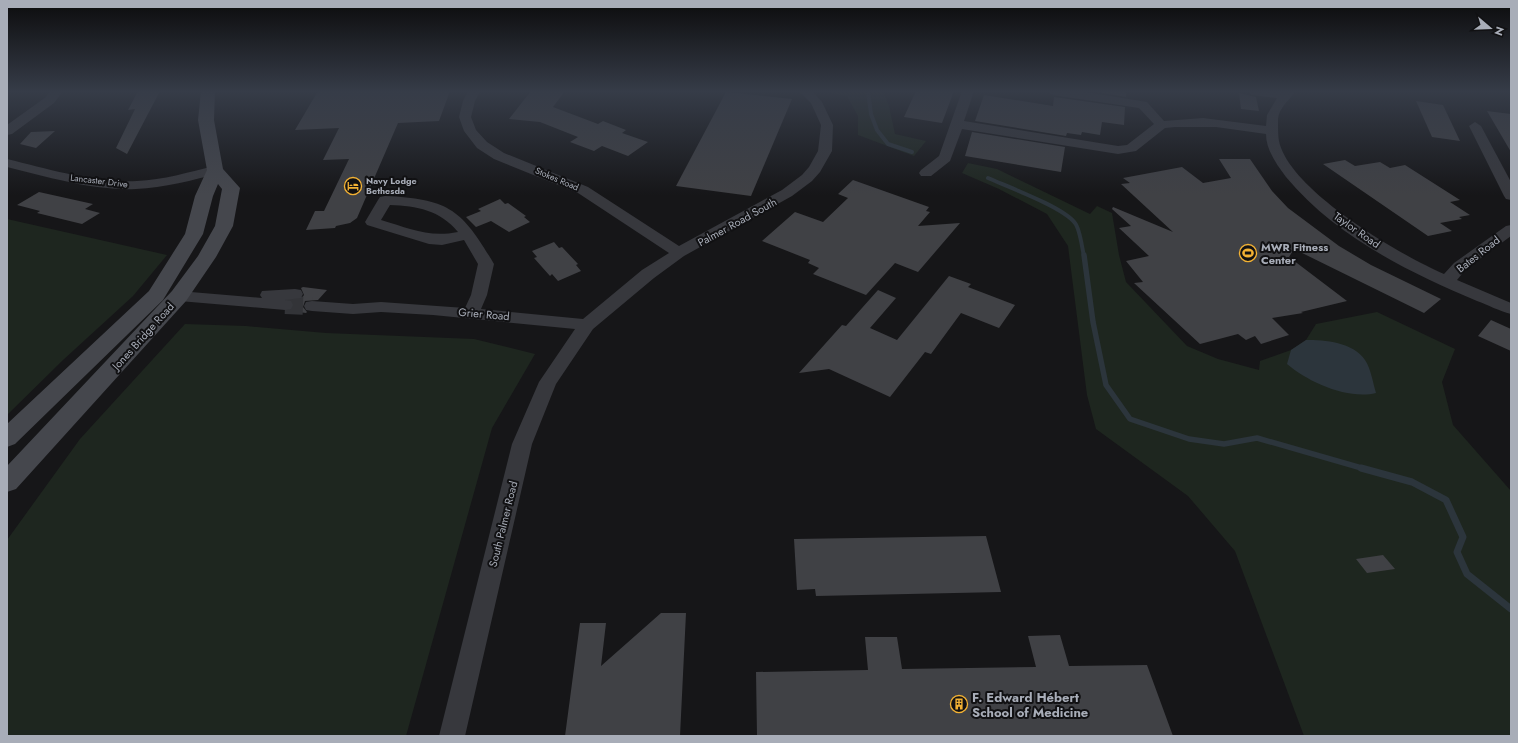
<svg xmlns="http://www.w3.org/2000/svg" width="1518" height="743" font-family="Jost,sans-serif">
	<style>
		.green { fill: #1e261f }
		.water { fill: #2c353c }
		.lines { fill: none; stroke-linecap: round; stroke-linejoin: round }
		.stream-far2 { stroke: #2c353c; stroke-width: 4 }
		.stream-far1 { stroke: #2c353c; stroke-width: 5.5 }
		.stream { stroke: #2c353c; stroke-width: 7 }
		.building { fill: #404145 }
		.street-tunnel { stroke: #333438; stroke-width: 18; stroke-dasharray: 18 9; stroke-linecap: butt }
		.street { fill: #37383d; fill-rule: evenodd }
		.secondary { fill: #45474d; fill-rule: evenodd }
		.labels { text-anchor: middle; stroke-width: 4; stroke-linejoin: round; paint-order: stroke }
		.far-street-label { font-size: 9px; fill: #a8adb8; stroke: #111113 }
		.far-poi-label { font-size: 9px; font-weight: bold; fill: #a8adb8; stroke: #111113; text-anchor: start }
		.street-label { font-size: 11px; fill: #a8adb8; stroke: #111113 }
		.poi-label { font-size: 11px; font-weight: bold; fill: #a8adb8; stroke: #111113; text-anchor: start }
		.near-poi-label { font-size: 13px; font-weight: bold; fill: #a8adb8; stroke: #111113; text-anchor: start }
	</style>
	<rect width="100%" height="100%" fill="#161618"/>
	<g class="green">
		<path d="M822 91H883L889 106 895 134 926 141 914 156 858 135V116L847 96Z"/>
		<path d="M968 163 997 169 1090 214 1097 206 1112 213 1119 255 1126 282 1187 346 1218 359 1259 370 1260 361 1291 350 1306 340 1316 324 1377 312 1455 349 1442 382 1453 425 1511 491V736H1304L1235 551 1188 496 1096 429 1087 395 1068 246 1047 214 999 189 962 173Z"/>
		<path d="M7 219 167 255 133 296 63 360 7 415Z"/>
		<path d="M185 324 246 326 326 333 474 339 535 354 492 428 406 736H7V540L80 439Z"/>
	</g>
	<path class="water" d="M1306 340C1325 340 1353 342 1365 360 1371 369 1373 383 1376 393 1348 400 1308 382 1287 364L1291 350Z"/>
	<g class="lines">
		<g class="stream-far2">
			<path d="M868 91 871 114 877 130 888 144 912 152"/>
			<path d="M988 178C1008 187 1063 207 1075 223 1080 229 1082 248 1084 256"/>
		</g>
		<path class="stream-far1" d="M1084 255 1093 322 1106 385 1130 419 1189 439 1224 444 1257 438 1365 469"/>
		<path class="stream" d="M1361 468 1412 482 1446 500 1463 537 1457 552 1467 574 1511 609"/>
	</g>
	<g class="building">
		<path d="M138 91H160L127 154 116 148 135 109 128 110Z"/>
		<path d="M318 91H450L439 121 398 123 357 218 350 223 336 226 335 228 306 230 315 211H324L349 159 323 160 339 128 295 130Z"/>
		<path d="M531 91H565L553 107 598 124 603 121 626 130 622 133 648 142 628 156 602 146 594 151 570 142 578 137 540 122 509 119Z"/>
		<path d="M916 91H954L942 123 904 117Z"/>
		<path d="M1091 91H1126V97Z"/>
		<path d="M726 92 792 99 751 196 676 186Z"/>
		<path d="M1239 93 1256 97 1259 111 1241 109Z"/>
		<path d="M984 95 1053 106 1054 97 1125 107 1124 125 1102 122 1100 135 1082 132 1081 135 1067 133 1066 136 975 121Z"/>
		<path d="M1416 101 1443 105 1460 141 1432 137Z"/>
		<path d="M1487 111 1511 114V152Z"/>
		<path d="M55 131 36 148 20 144 31 132Z"/>
		<path d="M972 132 1065 147 1061 172 965 156Z"/>
		<path d="M1219 159H1250L1272 191 1288 208 1339 246 1371 265 1441 299 1424 313 1294 249 1289 257 1347 301 1301 312 1303 313 1272 318 1289 335 1261 344 1255 336 1246 340 1238 334 1200 344 1134 283 1143 282 1126 261 1149 256 1119 228 1131 226 1112 209 1113 207 1173 232 1121 184 1130 183 1123 178 1182 167 1203 183 1231 178Z"/>
		<path d="M1345 160 1355 166 1380 162 1390 168 1405 165 1460 200 1450 202 1470 215 1459 217 1462 219 1440 223 1452 231 1428 236 1323 164Z"/>
		<path d="M853 180 929 207 926 211 930 212 918 226 960 223 918 272 895 263 866 295 813 274 819 268 808 263 810 260 762 241 795 212 823 222 848 198 838 194Z"/>
		<path d="M39 192 93 204 85 209 100 213 82 224 37 213 40 211 17 205Z"/>
		<path d="M500 199 505 204 508 203 526 216 524 217 530 222 509 232 491 221 476 227 466 217 481 211 478 209Z"/>
		<path d="M554 242 559 248 562 247 578 264 576 265 581 271 558 281 552 274 550 276 534 258 537 257 532 251Z"/>
		<path d="M949 276 971 284 968 287 1015 305 999 328 961 313 931 354 925 352 890 397 829 369 799 373 842 325 846 326 878 290 896 298 870 328 897 340Z"/>
		<path d="M303 287 327 290 318 300 305 301 303 307 307 312 306 313 291 311 294 306 292 301 301 299 304 295 301 288Z"/>
		<path d="M1491 320 1511 329V351L1478 336Z"/>
		<path d="M986 536 1001 592 816 596 815 589 797 590 794 539Z"/>
		<path d="M1383 555 1395 569 1367 573 1356 559Z"/>
		<path d="M661 613H686L680 736H565L580 623H606L601 666Z"/>
		<path d="M1060 635 1069 666 1147 665 1173 736H757L756 672 868 670 865 637H897L902 669 1036 667 1028 636Z"/>
	</g>
	<g class="lines">
		<path class="street-tunnel" d="M285 305 312 306"/>
		<g class="street">
			<path d="M50 91H63L54 103 12 134 7 135V125L46 97Z"/>
			<path d="M468 91H480L475 101 471 117 476 130 487 142 504 153 588 187 679 246 782 190 802 175 809 167 818 151 821 125 811 103 799 91H812L822 102 833 125 832 151 820 172 812 181 792 196 684 256 654 278 593 329 556 384 532 444 465 736H439L512 444 539 382 575 329 433 315 381 312 353 314 312 311 306 310 304 306 306 302 312 301 353 304 381 302 465 308 471 295 478 264 464 240 442 245 429 244 367 225 365 222 378 200 380 197 385 196C450 199 462 210 494 264L487 295 481 309 583 319 642 270 669 253 578 193 494 159 477 148 464 131 459 117 463 101ZM390 205C417 206 440 210 458 232 428 238 409 228 381 220Z"/>
			<path d="M962 91H974L964 121 1118 146 1127 145 1154 124 1139 108 1053 95 1047 91H1079L1147 102 1164 121 1203 118 1266 126 1267 115 1277 98 1252 95 1246 91H1296C1289 100 1279 108 1278 119 1278 126 1278 135 1279 141 1289 190 1400 255 1444 274L1454 263 1506 226 1511 225V236L1466 269 1457 280 1511 303V314C1499 311 1488 305 1477 301 1408 272 1335 236 1286 177 1277 165 1266 150 1266 134L1216 127H1175L1165 128 1136 151 1118 154 962 129 950 161 931 176H921L919 173 921 170 939 156Z"/>
			<path d="M1475 122 1481 126 1511 182V200L1506 199 1504 196 1469 126Z"/>
			<path d="M7 159C49 169 93 183 137 181 163 180 189 172 215 166L220 167 222 170 220 173C193 180 164 188 136 189 93 191 49 177 7 167Z"/>
			<path d="M295 289 301 290 303 294 301 298 285 300 291 301 293 305 291 309 285 310 179 301 173 300 171 296 173 292 179 291 262 298 260 295 262 291Z"/>
		</g>
		<path class="secondary" d="M201 91H215L214 120 223 169 240 188 233 226 216 257 186 301 16 489 7 492V466L172 291 198 256 215 226 222 189 218 184 213 196 203 234 163 300 15 444 7 447V424L149 291 185 234 195 196 207 170 198 120Z"/>
	</g>
	<linearGradient id="sky" x2="0" y2="1"><stop stop-color="#0c0c0d"/><stop offset="0.47" stop-color="#363c48"/><stop offset="1" stop-color="#363c48" stop-opacity="0"/></linearGradient>
	<rect width="1518" height="195" fill="url(#sky)"/>
	<defs>
		<g id="hotel-ring" transform="scale(0.9)"><circle r="9.5" fill="#111113" stroke="#f2b134" stroke-width="1.5"/><path d="M-6-4.5h1.5V1H6V5H4.5V3h-9V5H-6ZM-4 0a1.8 1.8 0 1 1 3.6 0ZM.5 0V-2.5h3Q6-2.5 6 0Z" fill="#f2b134"/></g>
		<g id="stadium-ring" transform="scale(0.9)"><circle r="9.5" fill="#111113" stroke="#f2b134" stroke-width="1.5"/><path d="M0-5a6.5 5 0 1 0 0 10a6.5 5 0 1 0 0-10ZM-3.5-1.8h7v3.6h-7Z" fill="#f2b134"/></g>
		<g id="building-ring" transform="scale(0.9)"><circle r="9.5" fill="#111113" stroke="#f2b134" stroke-width="1.5"/><path d="M-4-6H4V6H1V3H-1V6H-4ZM-2.5-4.3h1.7v1.8h-1.7ZM.8-4.3h1.7v1.8H.8ZM-2.5-1h1.7V.8h-1.7ZM.8-1h1.7V.8H.8Z" fill="#f2b134"/></g>
	</defs>
	<g fill-rule="evenodd">
		<use href="#hotel-ring" x="353" y="186"/>
		<use href="#stadium-ring" x="1248" y="253"/>
		<use href="#building-ring" x="959" y="704"/>
	</g>
	<g class="labels">
		<g class="far-street-label">
			<text transform="translate(557 179) rotate(23)" y="3">Stokes Road</text>
			<text transform="translate(99 181) rotate(7)" y="3">Lancaster Drive</text>
		</g>
		<g class="far-poi-label">
			<text x="366" y="184">Navy Lodge<tspan x="366" dy="10">Bethesda</tspan></text>
		</g>
		<g class="street-label">
			<text transform="translate(737 222) rotate(-29)" y="4">Palmer Road South</text>
			<text transform="translate(1357 230) rotate(35)" y="4">Taylor Road</text>
			<text transform="translate(1478 254) rotate(-38)" y="4">Bates Road</text>
			<text transform="translate(484 314) rotate(5)" y="4">Grier Road</text>
			<text transform="translate(143 336) rotate(-48)" y="4">Jones Bridge Road</text>
			<text transform="translate(503 524) rotate(-76)" y="4">South Palmer Road</text>
		</g>
		<g class="poi-label">
			<text x="1261" y="251">MWR Fitness<tspan x="1261" dy="13">Center</tspan></text>
		</g>
		<g class="near-poi-label">
			<text x="972" y="702">F. Edward Hébert<tspan x="972" dy="15">School of Medicine</tspan></text>
		</g>
	</g>
	<rect width="1518" height="743" fill="none" stroke="#a8adb8" stroke-width="16"/>
	<g transform="translate(1490 28) rotate(109)" stroke="#111113" stroke-width="3" paint-order="stroke">
	<path d="M0-3L7 15L0 10L-7 15Z" fill="#a8adb8"/>
	<text y="-6" font-size="11" font-weight="bold" text-anchor="middle" fill="#a8adb8">N</text>
	</g>
</svg>
